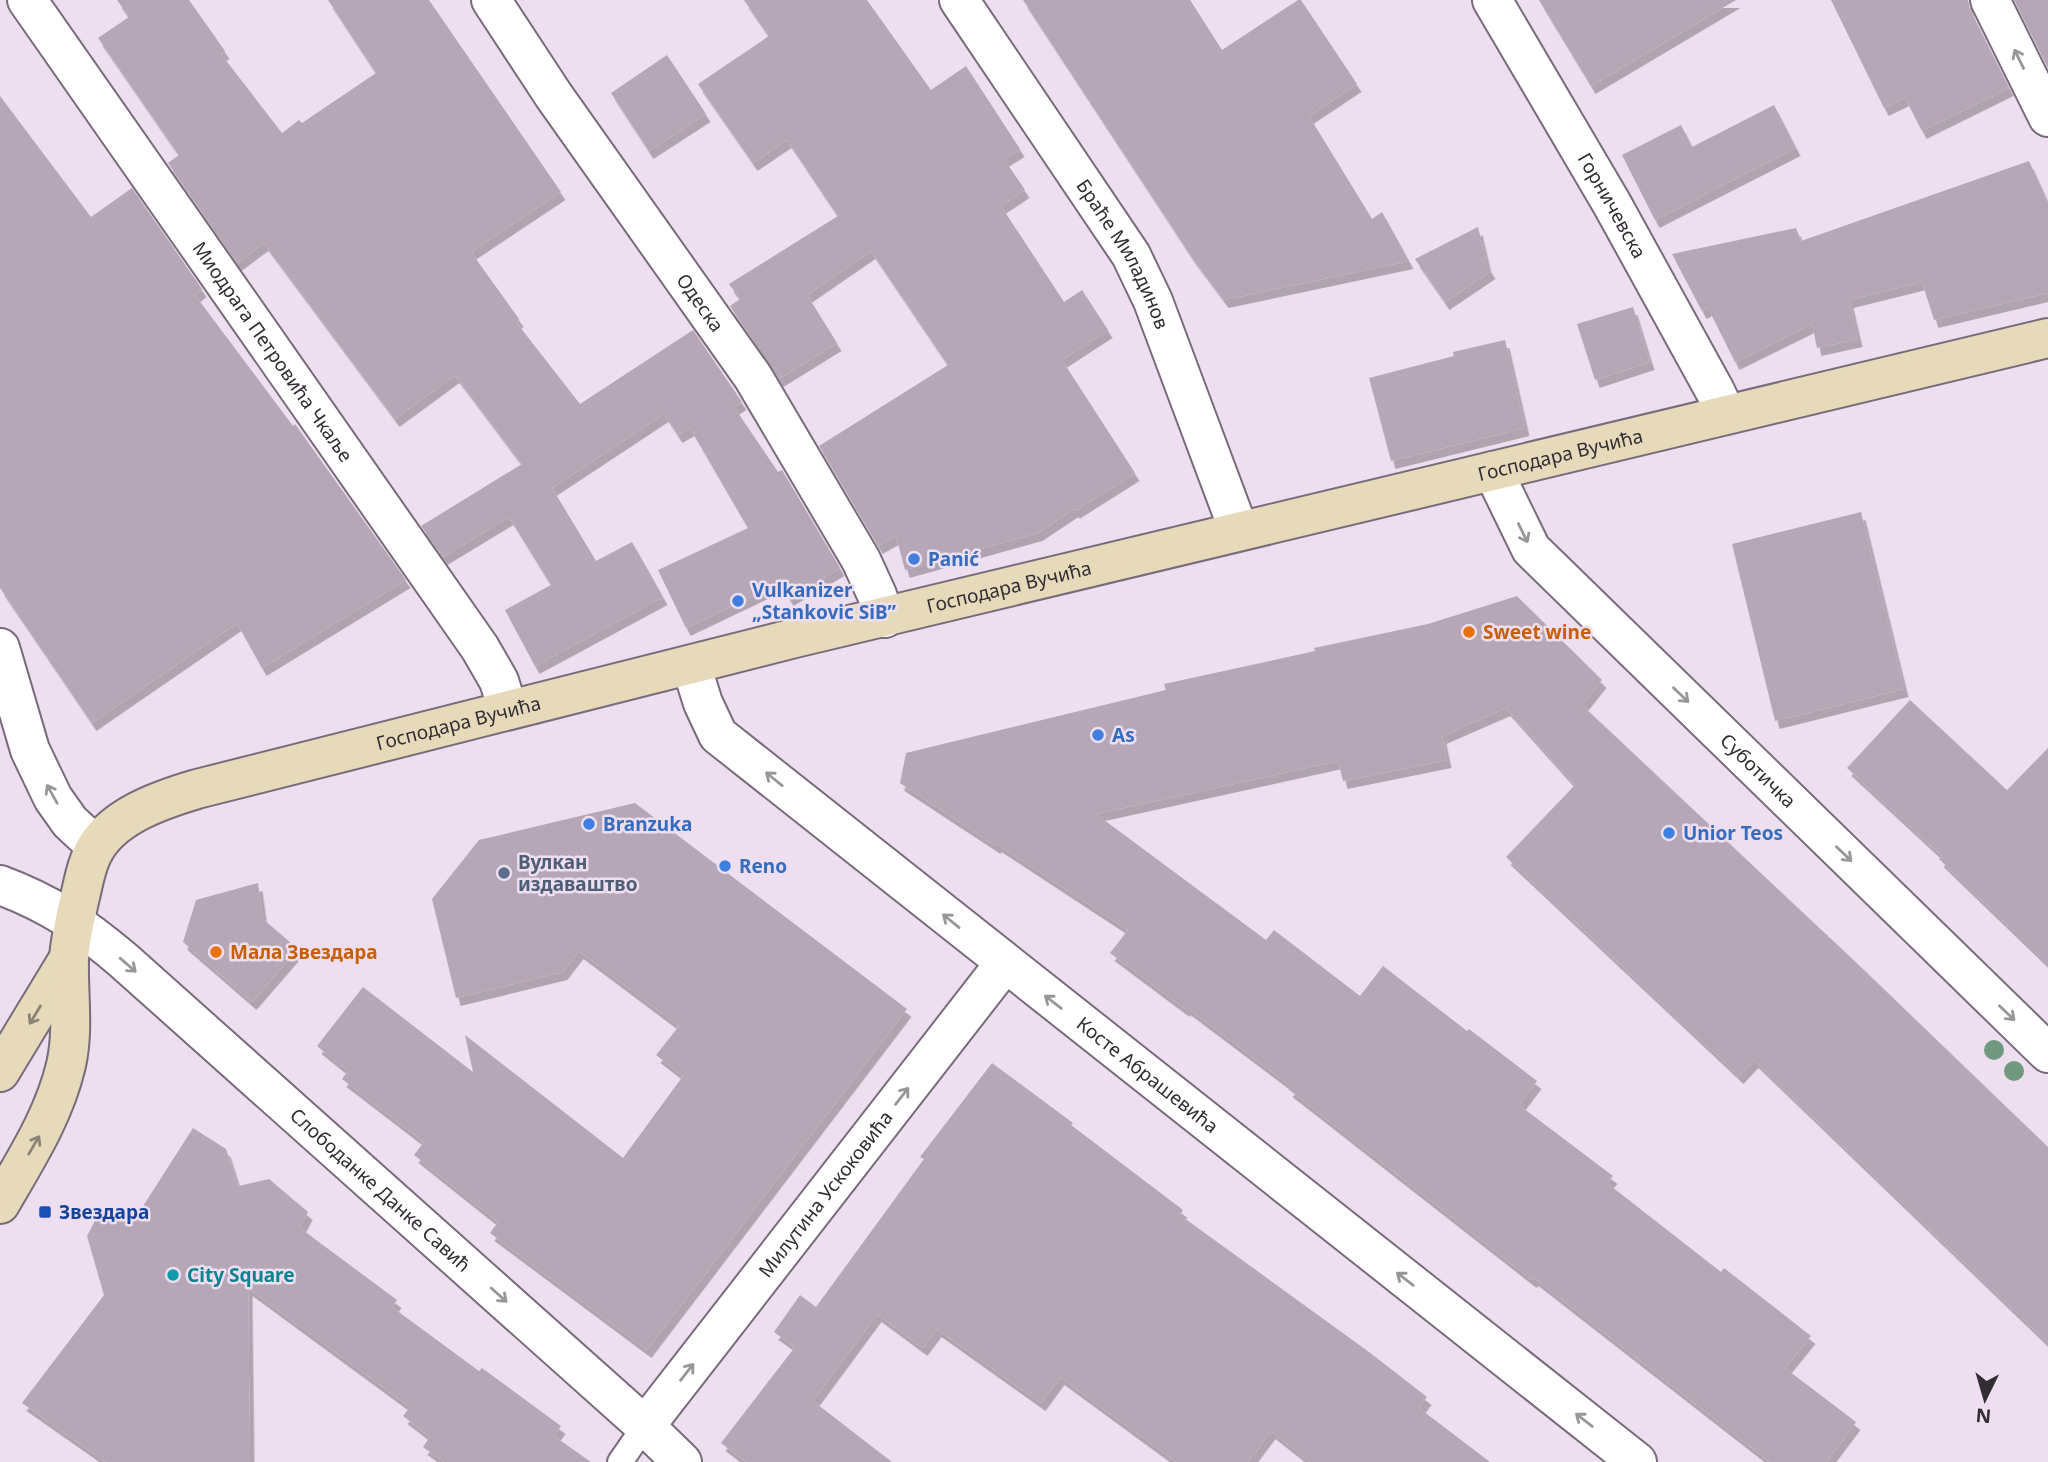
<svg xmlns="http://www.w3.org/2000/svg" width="2048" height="1462" font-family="'Noto Sans',sans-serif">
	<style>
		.building { fill: #b5a7b6; filter: url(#shadow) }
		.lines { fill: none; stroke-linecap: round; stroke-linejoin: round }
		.lane-casing { stroke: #786b7a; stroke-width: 28 }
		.street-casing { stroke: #786b7a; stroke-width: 42 }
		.secondary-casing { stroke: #786b7a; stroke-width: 42 }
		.lane { stroke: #fff; stroke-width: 24 }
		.street { stroke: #fff; stroke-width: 38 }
		.secondary { stroke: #e6dabb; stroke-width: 38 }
		.tree { fill: #709980 }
		.oneway { stroke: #989699 }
		.oneway2 { stroke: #8c8377 }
		.shop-dot { fill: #3f7fe0; stroke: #eedff0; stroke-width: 2.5 }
		.food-dot { fill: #e8710a; stroke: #eedff0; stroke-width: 2.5 }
		.service-dot { fill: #5c6f8a; stroke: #eedff0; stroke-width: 2.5 }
		.transit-dot { fill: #1a4fb4; stroke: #eedff0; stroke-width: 2.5 }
		.culture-dot { fill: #0f9aa8; stroke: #eedff0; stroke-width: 2.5 }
		.labels { text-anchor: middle; stroke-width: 5; stroke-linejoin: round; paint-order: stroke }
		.street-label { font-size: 19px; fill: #322c33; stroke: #eedff0 }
		.shop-label { font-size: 19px; font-weight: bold; fill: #366cbe; stroke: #eedff0; text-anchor: start }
		.food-label { font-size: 19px; font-weight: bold; fill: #c56008; stroke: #eedff0; text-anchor: start }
		.service-label { font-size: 19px; font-weight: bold; fill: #4e5e75; stroke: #eedff0; text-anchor: start }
		.transit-label { font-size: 19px; font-weight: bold; fill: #164399; stroke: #eedff0; text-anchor: start }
		.culture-label { font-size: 19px; font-weight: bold; fill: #0d838f; stroke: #eedff0; text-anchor: start }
	</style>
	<defs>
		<filter id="shadow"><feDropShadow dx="4.5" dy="8" stdDeviation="0" flood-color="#0004"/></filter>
	</defs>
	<rect width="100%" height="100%" fill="#eedff0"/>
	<g class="building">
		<path d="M117 0H189L225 51 221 54 282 133 299 120 302 123 376 73 328 0H429L561 192 471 252 519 319 516 322 580 404 693 330 742 402 734 407 778 472 782 470 840 568 789 598 780 583 686 628 658 570 748 528 690 428 678 435 664 414 552 488 596 561 632 542 663 597 535 666 505 610 551 585 509 517 443 557 421 526 522 464 455 375 395 419 264 243 237 263 168 163 179 155 98 38 129 17Z"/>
		<path d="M744 0H867L931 90 966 66 1020 149 1004 159 1025 190 1001 206 1064 302 1082 290 1108 330 1062 360 1135 473 1075 511 1074 509 1038 533 905 570 896 536 878 546 819 446 948 365 871 251 807 295 837 343 779 379 730 306 740 299 729 284 838 216 787 140 753 163 698 84 769 36Z"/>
		<path d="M1023 0H1190L1222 50 1298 0H1301L1357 84 1309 116 1372 219 1382 212 1409 261 1224 300 1191 256Z"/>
		<path d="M1539 0H1736L1591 86Z"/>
		<path d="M1831 0H1968L1970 10 2009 88 1922 131 1905 98 1884 108Z"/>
		<path d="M2014 0H2048V68Z"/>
		<path d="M667 55 706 114 649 151 611 93Z"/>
		<path d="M0 96 91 217 132 188 202 289 195 295 293 426 295 424 406 580 262 668 237 623 92 723 0 588Z"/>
		<path d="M1774 105 1796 148 1655 220 1622 155 1681 125 1692 147Z"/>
		<path d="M2029 161 2048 203V293L1934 320 1922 282 1849 300 1858 339 1817 348 1812 324 1735 362 1708 308 1702 311 1672 254 1796 228 1801 241Z"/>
		<path d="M1478 227 1487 265 1491 271 1445 302 1415 259Z"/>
		<path d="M1633 307 1650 362 1595 380 1577 324Z"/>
		<path d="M1505 340 1525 428 1391 461 1369 378 1454 356 1453 352Z"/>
		<path d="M1861 512 1904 689 1775 721 1732 544Z"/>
		<path d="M1517 596 1602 680 1582 705 1861 967 2048 1147V1343L1754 1060 1739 1076 1506 857 1575 785 1506 708 1442 736 1447 760 1343 781 1338 761 1096 814 1266 940 1274 930 1360 996 1383 966 1467 1031 1469 1029 1537 1081 1519 1105 1613 1176 1607 1183 1721 1272 1724 1268 1811 1336 1785 1368 1856 1422 1826 1462H1770L1534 1278 1532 1280 1288 1089 1291 1086 1186 1007 1185 1009 1110 953 1128 930 997 844 996 846 900 783 906 753 1166 690 1164 684 1315 651 1314 648 1428 624Z"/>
		<path d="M1910 700 2007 790 2048 748V964L1939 859 1942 856 1847 768Z"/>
		<path d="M635 803 907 1009 647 1350 490 1233 498 1222 414 1155 424 1142 342 1079 348 1071 317 1046 363 987 473 1072 465 1035 623 1158 683 1076 656 1055 679 1026 579 951 563 972 456 998 432 899 479 840Z"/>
		<path d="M258 883 263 919 298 949 252 1002 183 942 196 900Z"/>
		<path d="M992 1063 1073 1123 1071 1125 1183 1210 1180 1215 1369 1352 1427 1397 1419 1408 1490 1462H1310L1271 1431 1248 1462H1176L1060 1377 1041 1403 937 1329 923 1348 877 1314 813 1401 892 1462H746L721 1443 795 1347 774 1332 800 1295 816 1307 924 1159 920 1157Z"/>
		<path d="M193 1128 226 1149 238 1186 269 1179 308 1212 300 1228 397 1300 392 1307 479 1371 482 1368 561 1426 554 1436 591 1462H444L423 1447 430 1437 403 1416 410 1407 248 1288 250 1462H106L22 1403 104 1295 87 1236 97 1217 138 1214Z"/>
	</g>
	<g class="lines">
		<g class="lane-casing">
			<path id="lane" d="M620 1462 645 1426"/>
		</g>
		<g class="street-casing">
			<g id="street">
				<path id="s1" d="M27 0 480 648 499 681 508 710"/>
				<path id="s2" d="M491 0 554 96 753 377 861 560 877 595 885 618"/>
				<path id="s3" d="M959 0 1131 255 1153 301 1239 531"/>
				<path id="s4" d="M1492 0 1612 204 1715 391 1726 414"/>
				<path d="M1990 0 2048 117"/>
				<path id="s5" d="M1493 471 1531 549 2048 1053"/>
				<path d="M0 648 30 750 53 798 70 822 96 846"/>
				<path id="s6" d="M691 665 703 703 718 735 1637 1462"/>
				<path id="s7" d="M0 885C49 903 83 926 123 960L645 1426 682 1462"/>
				<path id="s8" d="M645 1426 1005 963"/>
			</g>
		</g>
		<g class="secondary-casing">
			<g id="secondary">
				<path d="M0 1072 69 958"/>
				<path id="s9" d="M0 1204C26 1159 54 1116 66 1065 74 1030 68 994 69 959 70 940 75 920 79 901 83 886 85 869 92 855 109 817 160 800 197 789L795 638 2048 338"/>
			</g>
		</g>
		<use href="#lane" class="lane"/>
		<use href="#street" class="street"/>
		<use href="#secondary" class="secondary"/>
	</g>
	<g class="tree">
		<circle cx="1994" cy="1050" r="10"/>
		<circle cx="2014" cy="1071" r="10"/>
	</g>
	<defs><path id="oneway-shaft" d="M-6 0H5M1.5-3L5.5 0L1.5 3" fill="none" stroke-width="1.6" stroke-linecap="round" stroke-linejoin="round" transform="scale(1.75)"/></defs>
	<g class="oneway">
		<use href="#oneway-shaft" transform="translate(2019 59) rotate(-116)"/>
		<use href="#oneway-shaft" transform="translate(1523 533) rotate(64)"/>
		<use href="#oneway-shaft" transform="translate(1681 695) rotate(44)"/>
		<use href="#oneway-shaft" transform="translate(774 779) rotate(-141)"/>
		<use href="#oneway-shaft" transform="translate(52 794) rotate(-119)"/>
		<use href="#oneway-shaft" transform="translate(1844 854) rotate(44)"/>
		<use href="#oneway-shaft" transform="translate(951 921) rotate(-141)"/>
		<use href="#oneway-shaft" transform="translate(128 965) rotate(41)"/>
		<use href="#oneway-shaft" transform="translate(1053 1002) rotate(-142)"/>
		<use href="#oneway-shaft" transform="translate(2007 1013) rotate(44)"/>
		<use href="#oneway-shaft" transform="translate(902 1096) rotate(-52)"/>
		<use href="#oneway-shaft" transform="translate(1405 1279) rotate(-142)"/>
		<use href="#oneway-shaft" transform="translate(499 1295) rotate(42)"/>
		<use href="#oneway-shaft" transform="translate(687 1372) rotate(-52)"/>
		<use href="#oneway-shaft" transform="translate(1584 1420) rotate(-142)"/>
	</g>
	<g class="oneway2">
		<use href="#oneway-shaft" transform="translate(35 1015) rotate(121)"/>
		<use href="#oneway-shaft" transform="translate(34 1145) rotate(-60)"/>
	</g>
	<g class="shop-dot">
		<circle cx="914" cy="559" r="7"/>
		<circle cx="738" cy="601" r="7"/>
		<circle cx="1098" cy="735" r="7"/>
		<circle cx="589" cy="824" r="7"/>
		<circle cx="1669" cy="833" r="7"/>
		<circle cx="725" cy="866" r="7"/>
	</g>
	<g class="food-dot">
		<circle cx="1469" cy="632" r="7"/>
		<circle cx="216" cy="952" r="7"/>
	</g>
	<circle class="service-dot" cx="504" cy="873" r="7"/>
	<rect class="transit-dot" x="38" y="1205" width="14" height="14" rx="3.5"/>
	<circle class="culture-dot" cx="173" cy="1275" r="7"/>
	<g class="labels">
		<g class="street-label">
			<text dy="7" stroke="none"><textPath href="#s4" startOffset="238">Горничевска</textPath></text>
			<text dy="7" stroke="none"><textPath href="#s3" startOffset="303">Браће Миладинов</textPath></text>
			<text dy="7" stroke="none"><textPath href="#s2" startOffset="368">Одеска</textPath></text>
			<text dy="7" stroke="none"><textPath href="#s1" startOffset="429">Миодрага Петровића Чкаље</textPath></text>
			<text dy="7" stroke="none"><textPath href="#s9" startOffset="1899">Господара Вучића</textPath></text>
			<text dy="7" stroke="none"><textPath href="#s9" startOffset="1332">Господара Вучића</textPath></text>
			<text dy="7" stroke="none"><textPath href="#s9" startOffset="765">Господара Вучића</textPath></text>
			<text dy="7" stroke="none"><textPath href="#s5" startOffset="404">Суботичка</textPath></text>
			<text dy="7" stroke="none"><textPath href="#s6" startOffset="623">Косте Абрашевића</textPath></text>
			<text dy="7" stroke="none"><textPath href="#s7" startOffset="490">Слободанке Данке Савић</textPath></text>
			<text dy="7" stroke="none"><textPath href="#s8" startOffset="294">Милутина Ускоковића</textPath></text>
		</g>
		<g class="shop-label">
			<text x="928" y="566">Panić</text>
			<text x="752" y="597">Vulkanizer<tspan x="752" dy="22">„Stankovic SiB”</tspan></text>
			<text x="1112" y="742">As</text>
			<text x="603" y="831">Branzuka</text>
			<text x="1683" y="840">Unior Teos</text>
			<text x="739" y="873">Reno</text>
		</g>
		<g class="food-label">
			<text x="1483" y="639">Sweet wine</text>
			<text x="230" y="959">Мала Звездара</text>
		</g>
		<g class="service-label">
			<text x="518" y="869">Вулкан<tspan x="518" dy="22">издаваштво</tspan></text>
		</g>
		<g class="transit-label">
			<text x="59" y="1219">Звездара</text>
		</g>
		<g class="culture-label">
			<text x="187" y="1282">City Square</text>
		</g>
	</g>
	<g transform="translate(1985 1399) rotate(185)" stroke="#eedff0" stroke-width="5" paint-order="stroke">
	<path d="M0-5L12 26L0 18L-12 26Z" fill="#322c33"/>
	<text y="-10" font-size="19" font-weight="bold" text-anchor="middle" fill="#322c33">N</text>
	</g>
</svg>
